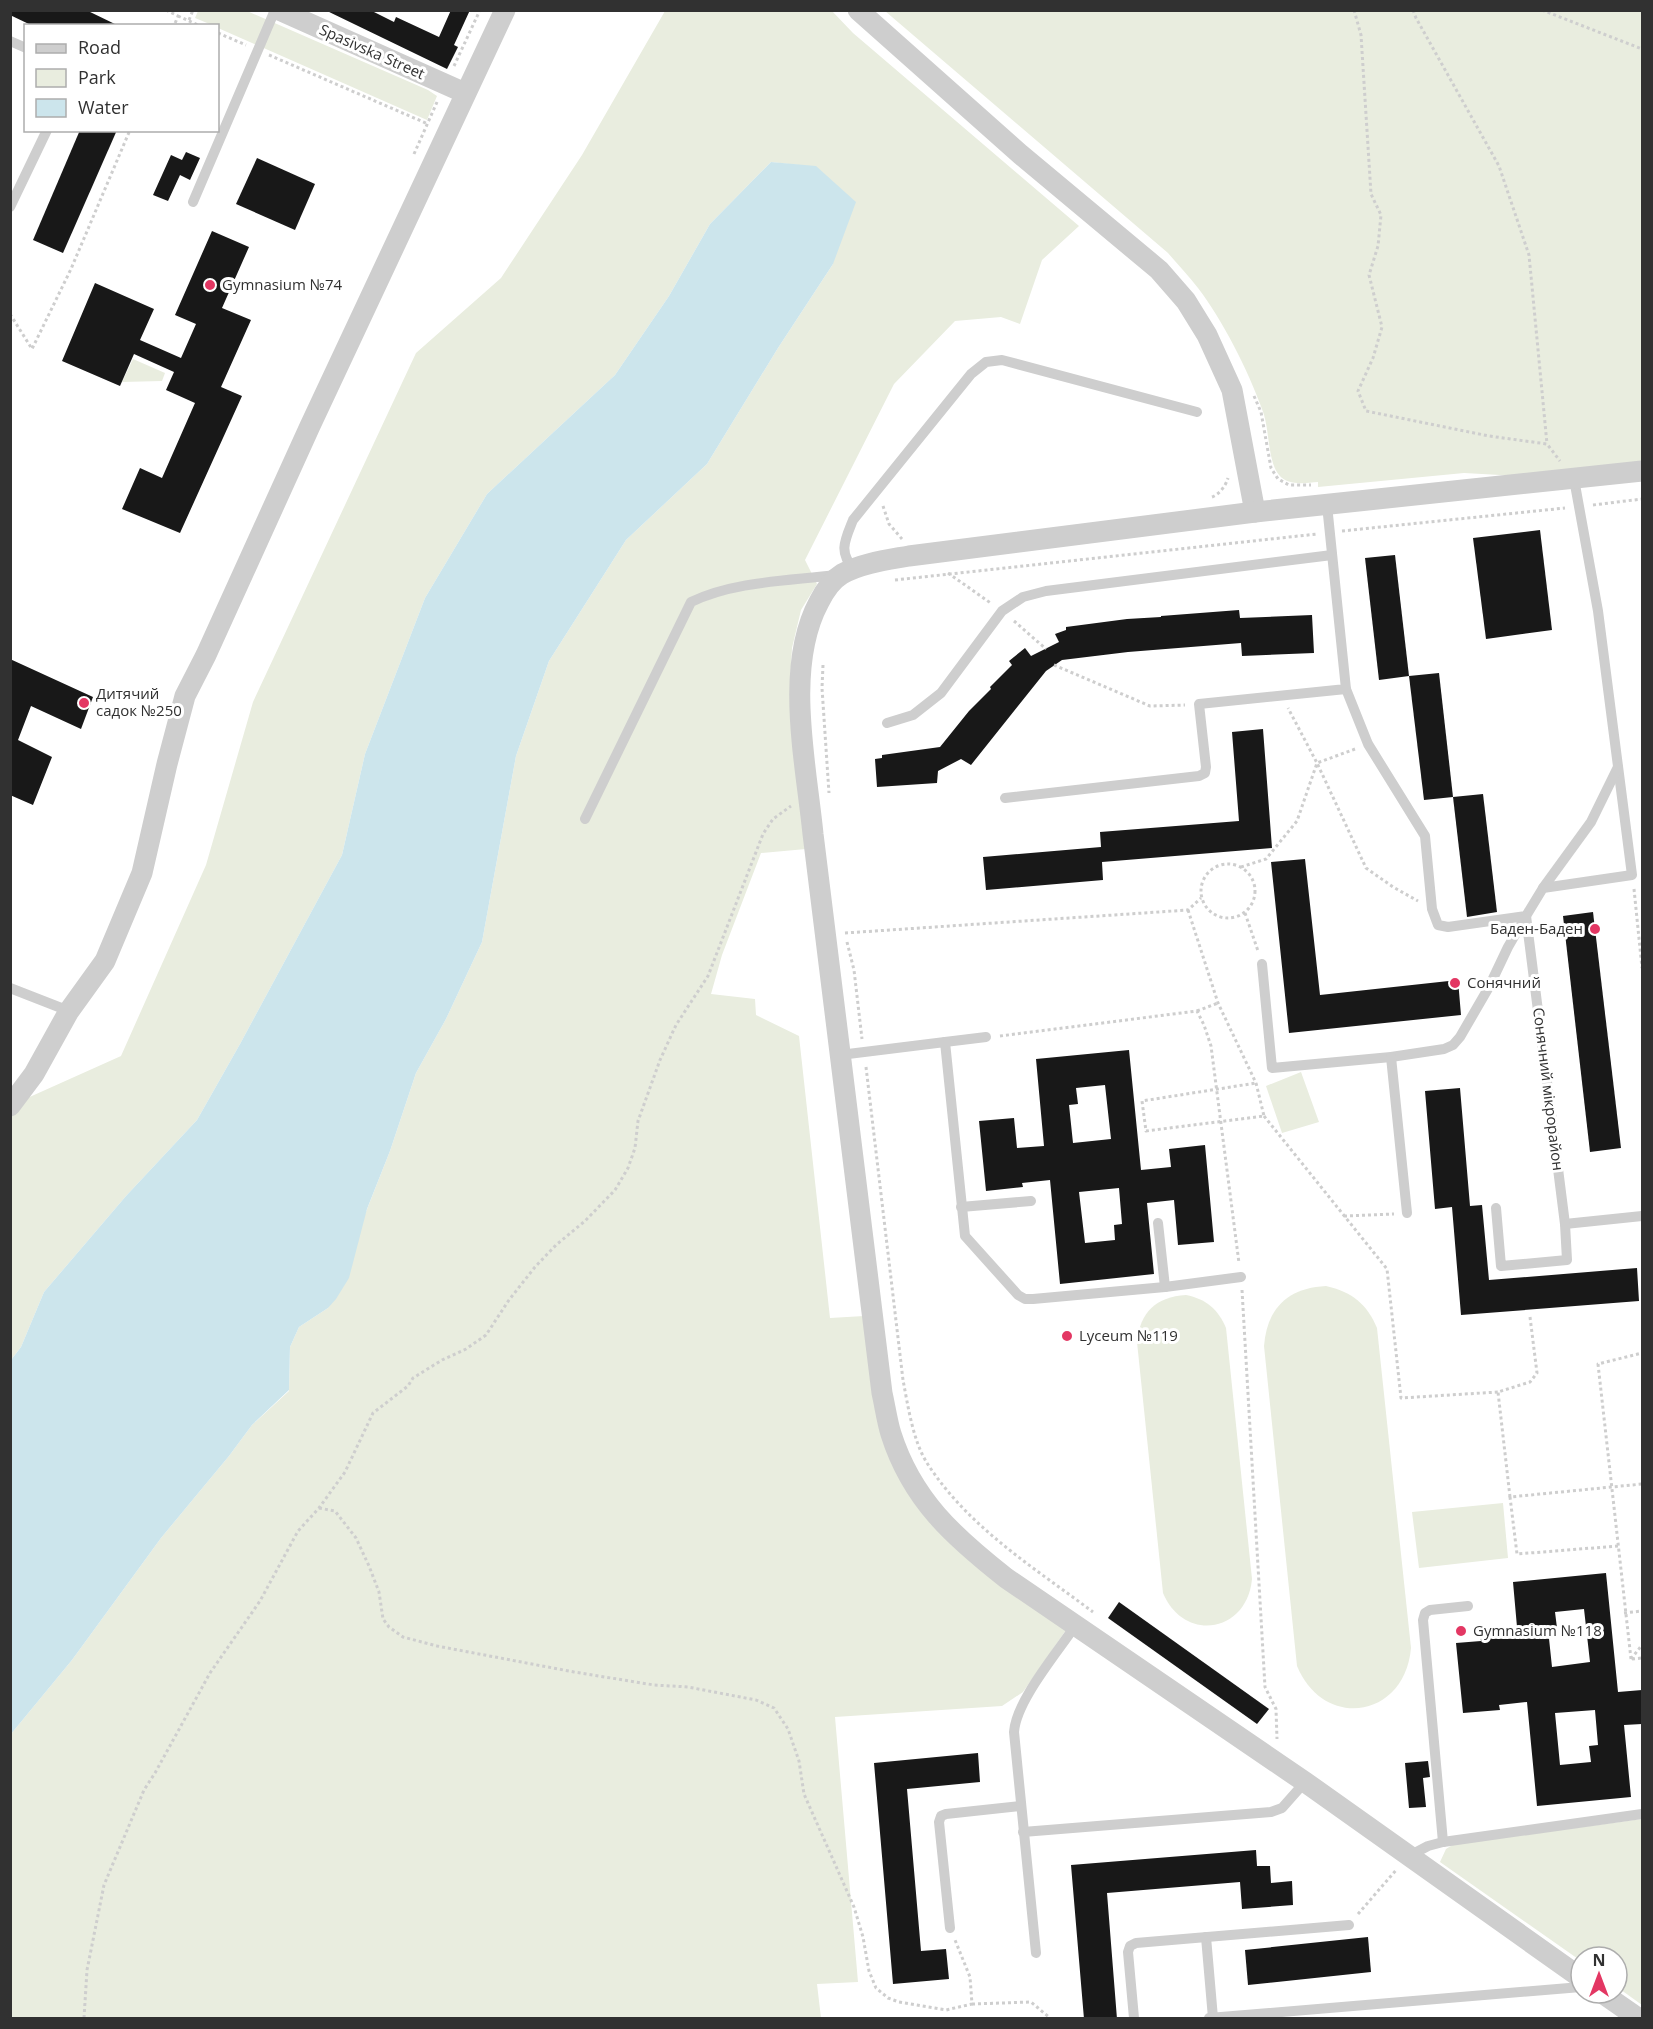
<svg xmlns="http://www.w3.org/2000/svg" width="1653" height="2029" font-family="'Open Sans',sans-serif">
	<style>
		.green { fill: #e9eddf }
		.water { fill: #cce5ec }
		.building { fill: #181818; fill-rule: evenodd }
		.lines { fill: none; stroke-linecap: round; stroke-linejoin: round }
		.path { stroke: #cecece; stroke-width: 3; stroke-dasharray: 3 3; stroke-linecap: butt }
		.lane { stroke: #cecece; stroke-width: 10 }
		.street { stroke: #cecece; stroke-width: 21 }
		.poi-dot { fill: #e33763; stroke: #fff; stroke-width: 2 }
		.labels { text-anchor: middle; stroke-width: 6; stroke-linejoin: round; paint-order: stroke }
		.street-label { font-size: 15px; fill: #313131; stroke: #fff }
		.poi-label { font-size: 15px; fill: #313131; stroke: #fff; text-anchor: start }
	</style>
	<rect width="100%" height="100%" fill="#fff"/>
	<g class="green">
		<path d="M198 11H247L428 90 437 96 427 120 218 28V26L212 25 195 18Z"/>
		<path d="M665 11H832L853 33 1079 226 1042 260 1020 324 1001 317 955 321 894 384 805 560 817 584 801 610 792 648 790 684 806 849 761 853 722 955 711 994 755 999 756 1015 799 1036 830 1318 864 1316 896 1470 1066 1630 1023 1692 1002 1706 835 1717 858 1982 817 1984 821 2018H10L11 1734 72 1660 161 1538 229 1456 252 1425 289 1391 290 1347 299 1327 328 1308 390 1151 416 1073 446 1019 482 942 516 756 549 661 626 540 707 464 778 348 833 264 816 167 771 162 710 224 669 296 615 375 487 494 425 598 365 754 342 855 240 1044 197 1120 126 1196 44 1292 21 1347 11 1360V1109L14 1104 121 1056 206 865 253 702 416 353 501 278 582 155Z"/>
		<path d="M885 11H1642V462L1518 476 1464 473 1318 487V482C1305 483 1288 486 1279 475 1267 460 1270 428 1262 409 1248 370 1223 321 1198 288 1189 276 1178 265 1168 253Z"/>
		<path d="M133 359 165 373 162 381 122 382Z"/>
		<path d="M1301 1072 1319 1122 1282 1133 1266 1086Z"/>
		<path d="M1326 1286C1352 1292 1367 1304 1377 1328L1411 1648C1405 1718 1324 1731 1297 1666L1264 1346C1267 1308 1288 1288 1326 1286Z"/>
		<path d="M1186 1295C1206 1299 1218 1309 1226 1328L1252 1579C1247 1633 1184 1643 1163 1593L1137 1342C1140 1312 1156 1297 1186 1295Z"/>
		<path d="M1503 1503 1508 1558 1419 1568 1412 1512Z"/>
		<path d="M1642 1819V2005L1617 1987V1957H1581V1961L1440 1862 1446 1849 1454 1844Z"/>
	</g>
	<path class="water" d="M771 162 816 166 856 202 833 264 778 348 707 464 626 540 549 661 516 756 482 942 446 1019 416 1073 390 1151 367 1209 349 1278 336 1299 328 1308 299 1327 290 1347 289 1390 252 1425 229 1456 161 1538 72 1660 11 1734V1360L21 1347 44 1292 126 1196 197 1120 240 1044 342 855 365 754 425 598 487 494 615 375 669 296 710 224Z"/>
	<g class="building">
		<path d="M10 10H86L119 26H33L10 15Z"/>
		<path d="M325 10H370L394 22 396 17 439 37 451 10H470L454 45 458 47 447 69Z"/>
		<path d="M80 130H117L63 253 33 240Z"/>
		<path d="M186 152 200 158 190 180 180 175 168 201 153 195 171 155 182 160Z"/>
		<path d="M257 158 315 184 295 230 236 204Z"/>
		<path d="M212 231 249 247 222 308 251 320 221 387 242 396 180 533 122 509 140 468 162 478 195 403 166 390 174 372 134 354 120 386 62 361 95 283 154 309 140 340 181 358 196 324 175 315Z"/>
		<path d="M1540 530 1552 630 1486 639 1473 538Z"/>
		<path d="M1395 555 1409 676 1379 680 1365 558Z"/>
		<path d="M1239 610 1240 618 1312 615 1314 653 1242 656 1241 643 1128 652 1062 660 1046 671 971 765 961 759 938 771 937 783 877 787 875 759 882 758V755L940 747 969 711 991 689 990 687 1012 665 1009 661 1025 648 1031 656 1059 642 1055 634 1066 630V627L1127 619 1161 617V616Z"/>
		<path d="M10 659 93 697 81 729 31 706 18 740 52 757 33 805 10 795Z"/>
		<path d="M1439 673 1453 797 1424 800 1409 676Z"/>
		<path d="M1263 729 1272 848 1102 862 1103 880 986 890 983 857 1101 847 1100 832 1239 821 1232 732Z"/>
		<path d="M1483 794 1497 912 1467 917 1453 797Z"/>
		<path d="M1305 859 1320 995 1458 980 1461 1015 1289 1033 1271 862Z"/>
		<path d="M1593 912 1621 1148 1590 1152 1563 916Z"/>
		<path d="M1129 1050 1141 1170 1171 1167 1169 1149 1205 1145 1214 1242 1178 1245 1174 1200 1147 1203 1154 1274 1060 1284 1050 1180 1022 1183 1023 1187 986 1191 979 1121 1014 1118 1017 1148 1044 1146 1036 1059ZM1105 1085 1111 1139 1073 1143 1069 1105 1078 1104 1076 1088ZM1119 1188 1122 1224 1114 1225 1115 1240 1085 1243 1079 1192Z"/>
		<path d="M1460 1088 1470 1206 1482 1205 1489 1280 1637 1268 1639 1301 1461 1315 1452 1207 1435 1209 1425 1091Z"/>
		<path d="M1606 1573 1618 1692 1642 1690V1724L1624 1725 1631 1797 1537 1806 1527 1702 1499 1705 1500 1710 1463 1713 1456 1643 1481 1641 1480 1631 1517 1627 1513 1582ZM1584 1609 1590 1662 1552 1667 1548 1629 1557 1628 1555 1612ZM1595 1710 1598 1745 1589 1746 1591 1762 1560 1765 1555 1713Z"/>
		<path d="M1119 1602 1269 1709 1257 1724 1108 1618Z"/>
		<path d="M978 1753 980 1782 907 1789 921 1951 946 1949 949 1979 893 1984 874 1763Z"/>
		<path d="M1428 1761 1430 1777 1423 1778 1426 1807 1409 1808 1405 1763Z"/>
		<path d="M1256 1850 1257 1866H1270L1271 1883 1292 1881 1293 1905 1242 1909 1240 1882 1107 1893 1117 2019H1084L1071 1865Z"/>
		<path d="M1368 1937 1371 1972 1248 1985 1245 1950Z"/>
	</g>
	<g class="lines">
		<g class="path">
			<path d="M166 10 178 16 174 26"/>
			<path d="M1354 10 1361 35 1371 194 1381 215 1378 246 1369 275 1382 327 1373 358 1358 391 1366 411 1489 436 1547 444 1560 461"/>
			<path d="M1413 10 1416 18 1499 166 1529 255 1547 444"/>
			<path d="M1542 10 1642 49"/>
			<path d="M178 16 200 26"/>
			<path d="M189 20 193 10"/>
			<path d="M218 33 246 45"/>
			<path d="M269 55 428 124"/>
			<path d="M454 66 480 10"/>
			<path d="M414 154 437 102"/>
			<path d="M10 314 32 349 71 269 130 130"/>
			<path d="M1254 396 1261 412 1271 468 1278 479 1289 485H1311"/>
			<path d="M1212 497C1220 494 1226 485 1228 478"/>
			<path d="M1593 505 1642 499"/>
			<path d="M883 506 889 524 902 539"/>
			<path d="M1342 531 1565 508"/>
			<path d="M948 573 992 604"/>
			<path d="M895 580 1317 534"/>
			<path d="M1014 621 1046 649"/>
			<path d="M823 665 822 688 829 793"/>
			<path d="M1054 665 1150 706 1185 705"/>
			<path d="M1355 749 1317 763 1366 868 1393 887 1418 901"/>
			<circle cx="1228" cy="891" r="27"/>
			<path d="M1241 867 1266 859 1297 821 1317 763 1288 708"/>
			<path d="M1634 889 1642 968"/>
			<path d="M1188 910 1218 1003 1256 1083"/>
			<path d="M1245 913 1258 951"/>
			<path d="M845 933 1188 910 1201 898"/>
			<path d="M847 942 854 970 862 1039"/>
			<path d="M1197 1011 1218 1003"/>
			<path d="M1000 1036 1197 1011 1204 1025 1211 1046 1239 1263"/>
			<path d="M866 1067 903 1380C908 1406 913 1441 927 1463 968 1527 1033 1567 1093 1612"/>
			<path d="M1256 1083 1264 1116 1146 1131 1142 1101Z"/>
			<path d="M1264 1116 1387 1269 1401 1398 1498 1392"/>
			<path d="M1344 1216 1394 1214"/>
			<path d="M1242 1290 1265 1687 1276 1709 1277 1739"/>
			<path d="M1510 1497 1498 1392 1530 1382 1537 1373 1530 1317"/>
			<path d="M319 1508 335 1511 356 1538 369 1566 379 1592 383 1619 389 1627 403 1637 437 1646 574 1672 654 1685 688 1687 756 1700 774 1708 788 1729 799 1761 804 1794 854 1907 863 1937 869 1971 876 1988 888 1998 899 2002 946 2010 972 2004 970 1977 955 1940"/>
			<path d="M1618 1546 1517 1554 1510 1497 1642 1484"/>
			<path d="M1624 1613 1642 1611"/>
			<path d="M1631 1659 1598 1364 1642 1353"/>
			<path d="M1631 1659 1642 1645"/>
			<path d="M1632 1659 1642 1658"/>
			<path d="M1358 1914 1397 1869"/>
			<path d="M972 2004 1031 2002 1050 2018"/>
			<path d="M84 2018 87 1970 104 1885 144 1790 155 1773 210 1673 260 1601 298 1531 319 1508 345 1472 373 1413 408 1386 413 1378 442 1360 466 1349 486 1335 509 1300 535 1267 556 1245 585 1221 615 1190 628 1168 635 1148 638 1121 660 1060 676 1025 708 976 763 834 773 819 791 806"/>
		</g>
		<g class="lane">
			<path d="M10 41 26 48"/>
			<path d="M193 202 275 10"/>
			<path d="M10 207 47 130"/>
			<path d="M854 569C838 552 845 540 853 520L971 374 986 362 1002 360 1197 412"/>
			<path d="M1346 689 1368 744 1425 836 1432 909 1438 925 1448 927 1526 916 1543 888 1632 875 1598 611 1574 479"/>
			<path d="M887 723 913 715 941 693 1002 611 1023 597 1046 591 1332 555"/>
			<path d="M1005 798 1199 776 1205 773 1206 767 1199 704 1346 689 1327 505"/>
			<path d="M585 819 691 602C734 581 789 581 836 575"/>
			<path d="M1543 888 1591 822 1618 767"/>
			<path d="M1262 964 1272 1068 1391 1057 1444 1049 1453 1045 1460 1037 1489 987 1508 947 1526 916 1565 1224 1642 1216"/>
			<path d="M10 988 69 1011"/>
			<path d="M945 1042 986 1037"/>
			<path d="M840 1055 945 1042 965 1236 1018 1295 1025 1299H1033L1165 1287 1241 1277"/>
			<path d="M1391 1057 1407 1213"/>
			<path d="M961 1207 1031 1201"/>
			<path d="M1496 1208 1501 1266 1567 1260 1565 1224"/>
			<path d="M1158 1223 1165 1287"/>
			<path d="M1023 1832 1271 1812 1282 1808 1305 1782"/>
			<path d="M1443 1842 1423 1620 1425 1613 1430 1610 1468 1606"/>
			<path d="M1409 1856 1428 1846 1443 1842 1642 1814"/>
			<path d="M950 1928 939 1822 941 1816 946 1814 1021 1806"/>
			<path d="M1206 1937 1213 2018"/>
			<path d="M1036 1953 1014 1732C1016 1701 1057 1653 1075 1626"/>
			<path d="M1134 2018 1128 1952 1130 1946 1136 1943 1349 1925"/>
			<path d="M1209 2018 1581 1987"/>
		</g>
		<g class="street">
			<path d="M279 10 465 93"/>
			<path d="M858 10 1020 154 1159 270 1186 301 1207 335 1232 390 1255 512"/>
			<path d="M10 1106 34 1074 69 1011 105 961 142 873 167 764 185 696 206 655 310 426 505 10"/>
			<path d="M1581 1978 1305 1782 1006 1578C954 1537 912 1500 891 1434 887 1421 885 1406 882 1393L813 834C806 763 784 667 819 602 824 592 832 580 842 574 862 563 887 560 909 556L1255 512 1642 471"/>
			<path d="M1602 1993 1638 2018"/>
		</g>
	</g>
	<g class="poi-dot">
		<circle cx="210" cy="285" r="6"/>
		<circle cx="84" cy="703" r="6"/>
		<circle cx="1595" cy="929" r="6"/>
		<circle cx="1455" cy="983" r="6"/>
		<circle cx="1067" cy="1336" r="6"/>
		<circle cx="1461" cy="1631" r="6"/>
	</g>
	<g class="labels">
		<g class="street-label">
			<text transform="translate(372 52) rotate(24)" y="5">Spasivska Street</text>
			<text transform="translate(1548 1089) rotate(83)" y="5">Сонячний мікрорайон</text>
		</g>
		<g class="poi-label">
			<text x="222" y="290">Gymnasium №74</text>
			<text x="96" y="699">Дитячий<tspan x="96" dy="17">садок №250</tspan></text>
			<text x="1583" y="934" text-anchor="end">Баден-Баден</text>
			<text x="1467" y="988">Сонячний</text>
			<text x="1079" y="1341">Lyceum №119</text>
			<text x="1473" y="1636">Gymnasium №118</text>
		</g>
	</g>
	<rect width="1653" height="2029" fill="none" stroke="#313131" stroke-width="24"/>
	<rect x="24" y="24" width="195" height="108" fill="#ffffff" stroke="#adadad" stroke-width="1.5"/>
	<rect x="36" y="44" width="30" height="9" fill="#cecece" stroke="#adadad" stroke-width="1.5"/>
	<text x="78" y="54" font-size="18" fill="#313131">Road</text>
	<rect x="36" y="69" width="30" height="18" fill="#e9eddf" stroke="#adadad" stroke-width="1.5"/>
	<text x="78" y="84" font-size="18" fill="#313131">Park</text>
	<rect x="36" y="99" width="30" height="18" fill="#cce5ec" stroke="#adadad" stroke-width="1.5"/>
	<text x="78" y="114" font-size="18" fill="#313131">Water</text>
	<g transform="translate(1599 1975)"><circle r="28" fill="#ffffff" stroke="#adadad" stroke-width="1.5"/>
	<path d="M0-4.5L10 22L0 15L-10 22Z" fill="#e33763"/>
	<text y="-9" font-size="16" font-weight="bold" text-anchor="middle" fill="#313131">N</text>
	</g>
</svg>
